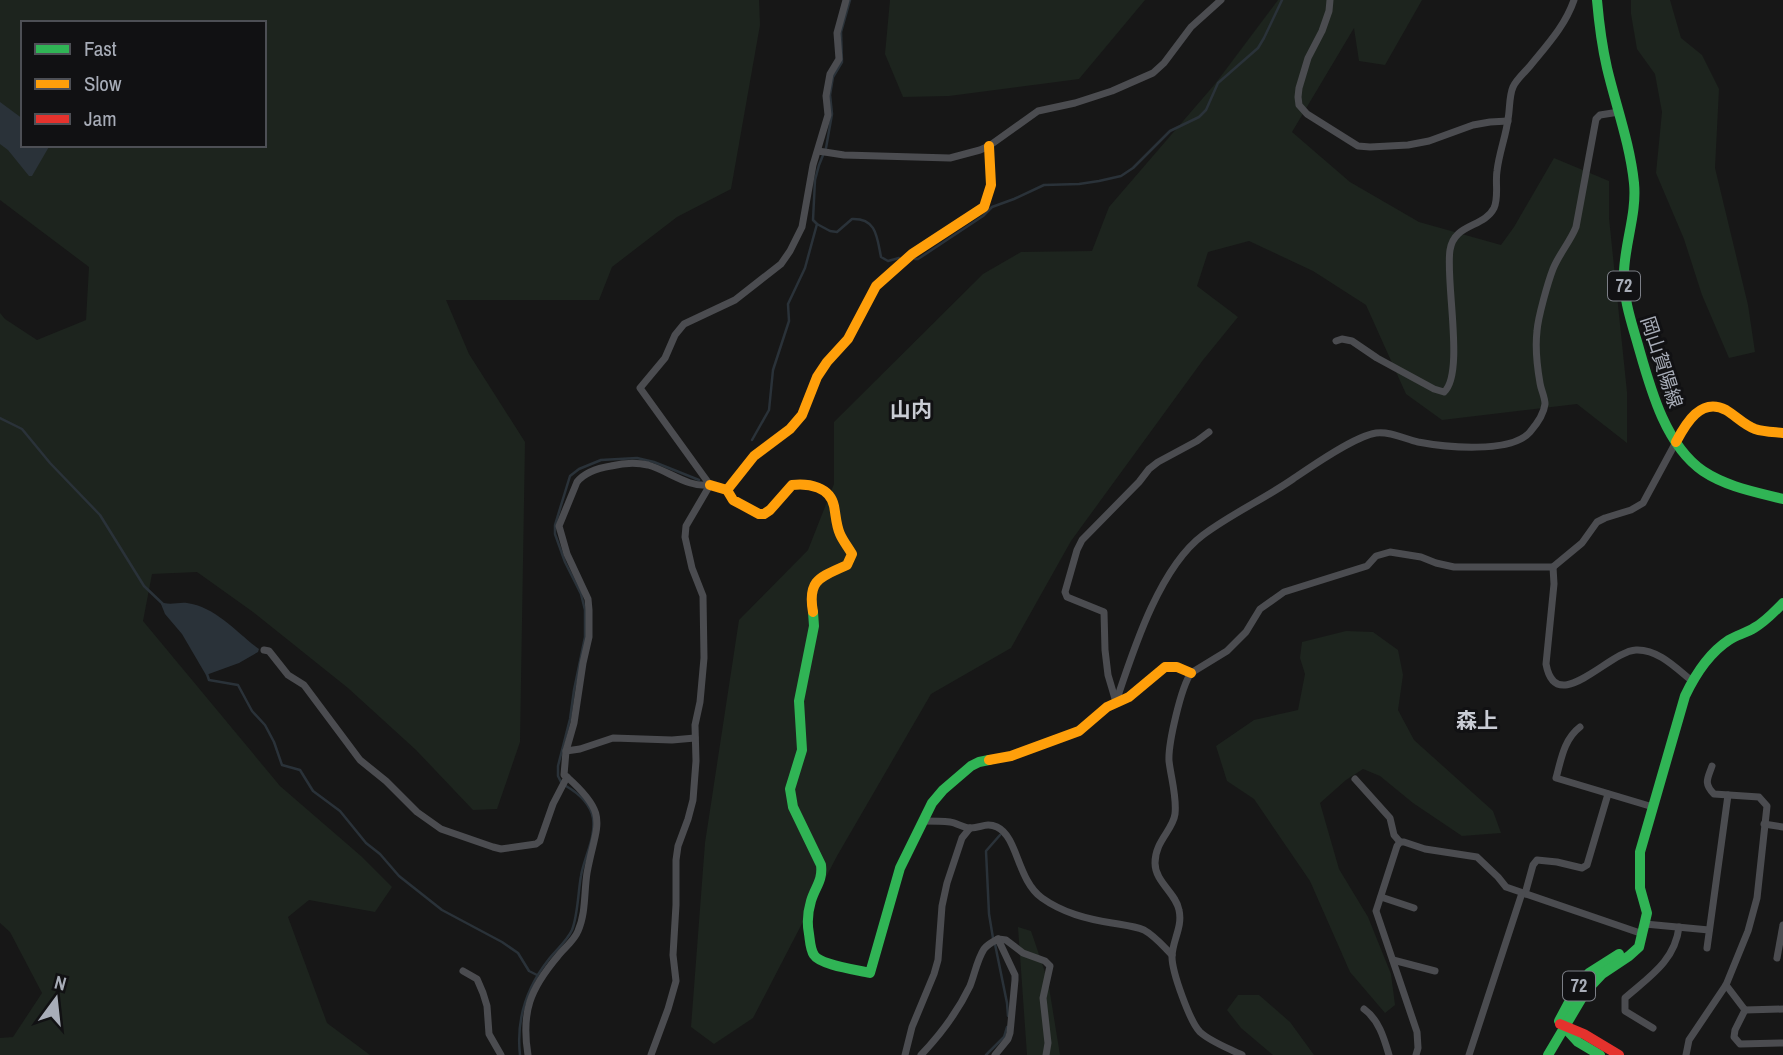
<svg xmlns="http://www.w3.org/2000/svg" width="1783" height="1055" font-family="'Archivo Narrow','Noto Sans JP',sans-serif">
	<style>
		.green { fill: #1d241e; fill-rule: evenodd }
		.water { fill: #2a3239 }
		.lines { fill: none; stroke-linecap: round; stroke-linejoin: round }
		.stream { stroke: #2a3239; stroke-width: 2.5 }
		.street { stroke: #4b4c50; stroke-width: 7 }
		.fast { stroke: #30b455; stroke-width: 10 }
		.slow { stroke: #ff9f0a; stroke-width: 10 }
		.jam { stroke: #e5322d; stroke-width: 10 }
		.labels { text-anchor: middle; stroke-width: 6; stroke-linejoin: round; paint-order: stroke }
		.shield { fill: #111113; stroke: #7b7e86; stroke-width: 2 }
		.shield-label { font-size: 18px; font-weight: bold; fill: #a8adb8 }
		.street-label { font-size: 19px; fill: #a8adb8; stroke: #111113 }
		.neighbourhood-label { font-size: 21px; font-weight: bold; fill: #c9ccd4; stroke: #111113 }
	</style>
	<rect width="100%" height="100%" fill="#171717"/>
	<g class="green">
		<path d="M0 0H759L760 25 731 189 677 217 612 267 599 300H446L469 354 525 442 520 742 497 809 473 810 416 750 348 688 253 612 197 572 152 574 143 621 280 786 361 856 392 887 375 912 309 900 288 917 327 1023 370 1055H0V1038L13 1037 42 993 10 932 0 923V313L5 319 37 340 86 320 89 267 0 200ZM23 23H264V145H23Z"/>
		<path d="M890 0H1145L1079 79 949 96 903 97 885 54Z"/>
		<path d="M1278 0H1422L1385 65 1359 61 1354 28 1292 132 1350 182 1419 222 1501 245 1514 227 1554 158 1609 181V218L1627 392V443L1577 404 1442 420 1406 394 1366 305 1313 271 1249 241 1208 252 1197 286 1238 317 1203 360 1071 541 1011 648 931 694 837 856 753 1018 714 1044 691 1027 705 843 739 620 808 550 834 484V422L983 274 1021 252 1092 251 1109 207 1215 84Z"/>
		<path d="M1631 0H1670L1681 38 1702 55 1719 89 1715 168 1748 305 1755 352 1729 358 1702 295 1684 239 1656 173 1662 112 1655 74 1637 49 1631 14Z"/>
		<path d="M1346 631 1373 632 1398 650 1403 675 1398 710 1414 740 1493 811 1501 833 1462 836 1413 803 1380 776 1363 769 1346 780 1320 803 1339 869 1368 917 1391 974 1395 1005 1385 1013 1350 972 1310 881 1254 799 1227 781 1216 746 1254 720 1298 710 1305 674 1300 658 1302 642Z"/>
		<path d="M1018 927 1031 931 1048 981 1060 1055H1027Z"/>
		<path d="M1238 995H1259L1290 1022 1314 1055H1273L1241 1028 1227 1010Z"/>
	</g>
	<g class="water">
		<path d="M0 102 23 119V145H50L32 176H29L8 150 0 144Z"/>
		<path d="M164 603C172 605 179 602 187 603 216 607 237 633 259 649L258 652 239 663 206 675 182 634 165 614 161 604Z"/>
	</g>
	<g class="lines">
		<g class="stream">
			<path d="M817 224 830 231 837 232 852 219C877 218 877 238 881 257L888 261 899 258"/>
			<path d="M915 259H918L983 216 992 207 1014 199 1044 185 1079 184 1099 181 1121 176 1133 168 1170 131 1199 117 1206 110 1218 83 1258 48 1264 38 1282 0"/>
			<path d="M0 418 22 429 50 463 100 515 144 586 164 605"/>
			<path d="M752 440 769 410 773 370 789 321 788 304 805 268 817 224 813 220 815 180 819 165 826 148 832 114 830 95 833 77 842 62 841 32 850 0"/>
			<path d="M207 674 209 680 238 685 252 711 265 725 274 742 282 765 300 770 313 791 340 811 366 843 380 854 399 876 442 910 502 942 518 953 529 971 537 975"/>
			<path d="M561 782 558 776V766L570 719 574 690 585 637V610L581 594 565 562 555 534V525L570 476 579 469 601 460 637 458 654 462 699 480"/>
			<path d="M993 938 989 914 986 851 1000 835"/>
			<path d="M995 944 1007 1003 1008 1016"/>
			<path d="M520 1055C516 1019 526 988 549 959 556 950 567 941 572 930 578 915 578 892 581 876 584 857 596 838 593 818 590 803 578 793 566 786"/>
			<path d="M986 1055 1004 1037 1007 1027"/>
		</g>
		<g class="street">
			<path d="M1330 0 1329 11 1322 31 1308 58 1299 88 1298 97 1299 105 1307 114 1350 141 1358 146 1370 147 1408 145 1429 141 1473 125 1490 122 1508 121"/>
			<path d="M818 151 844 155 950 158 980 150 989 146 1038 111 1075 103 1112 91 1153 73 1164 63 1191 27 1221 0"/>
			<path d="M1336 341 1342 339 1352 341 1377 358 1434 389 1444 392C1465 374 1445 280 1450 250 1454 223 1484 228 1494 208 1499 197 1495 182 1497 171 1499 153 1506 136 1508 119 1510 109 1509 96 1513 87 1516 80 1525 72 1530 66 1547 45 1565 26 1574 0"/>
			<path d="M710 485 640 388 665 358 675 335 684 324 735 300 781 264 790 251 802 227 813 165 828 115 826 96 830 74 839 59 837 33 846 0"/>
			<path d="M1553 567 1554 584 1546 664C1556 718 1609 651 1636 650 1658 649 1676 668 1692 681"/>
			<path d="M264 650 269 651 288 675 304 685 360 760 386 781 417 812 441 829 493 847 501 849 536 844 540 841 553 804 567 777 564 775 566 751 574 723 583 663 589 637V610L588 599 567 554 559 526 577 482C585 472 598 468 611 466 623 463 636 462 648 465 669 471 688 488 710 485"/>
			<path d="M1116 702C1133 651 1159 568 1203 535 1231 514 1264 499 1293 479 1312 466 1355 436 1376 433 1390 431 1405 439 1418 442 1444 447 1511 454 1530 432 1536 425 1544 413 1545 404 1545 397 1541 390 1540 383 1537 366 1535 348 1537 331 1538 317 1548 282 1553 269 1559 254 1570 242 1576 227L1596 119 1600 115 1619 112"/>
			<path d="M1116 702 1108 675 1105 650 1104 612 1067 597 1065 592 1077 550 1082 540 1139 482 1149 469 1158 462 1197 441 1209 432"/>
			<path d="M1580 727C1564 739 1561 760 1556 778L1653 807"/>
			<path d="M566 751 580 749 613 738 672 740 695 738"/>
			<path d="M1355 779 1390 818 1394 835 1400 842"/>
			<path d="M923 821C932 821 941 821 950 822 957 823 964 828 971 828 981 828 986 822 997 827 1018 837 1017 880 1042 898 1063 913 1087 919 1112 923 1123 925 1134 926 1144 930 1155 936 1163 946 1172 955"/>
			<path d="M1764 824 1783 827"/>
			<path d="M1525 894 1533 865 1537 860 1557 862 1582 868 1587 865 1608 794"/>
			<path d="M1381 897 1414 908"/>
			<path d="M1645 924 1709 930"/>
			<path d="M998 939 1006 940 1023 953 1045 961 1050 966 1043 998 1048 1043 1046 1055"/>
			<path d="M1707 948 1728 795"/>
			<path d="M1777 958 1783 925"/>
			<path d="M1393 960 1435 971"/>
			<path d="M463 971 477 979 483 993 487 1006 489 1034 501 1055"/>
			<path d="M1726 985 1745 1010"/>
			<path d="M1364 1009C1379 1020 1384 1038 1389 1055"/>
			<path d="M1745 1010 1735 1030 1734 1037 1740 1044 1783 1043"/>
			<path d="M1745 1010 1783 1009"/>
			<path d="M1653 1028 1625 1011V998C1649 977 1675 961 1679 927"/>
			<path d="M528 1055C521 1012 530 989 558 956 564 948 574 941 578 931 586 913 584 892 587 873 596 823 611 816 567 777"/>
			<path d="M651 1055 668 1009 676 981 673 955 676 905V860L678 846 688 819 693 800 696 761 695 725 700 702 704 658 703 596 692 568 685 537 686 526 710 485"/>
			<path d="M905 1055 912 1027 934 974 938 960 942 906 947 883 962 838 970 828"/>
			<path d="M921 1055C941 1034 958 1011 970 986 975 973 977 960 984 949 988 944 992 942 998 939L1015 975V980L1010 1033 1008 1039 995 1055"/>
			<path d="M1242 1055C1228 1048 1211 1042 1200 1032 1190 1022 1172 972 1172 957 1172 941 1183 927 1179 910 1176 893 1155 882 1155 863 1155 841 1173 830 1175 814 1177 797 1171 778 1169 761 1168 744 1181 687 1191 673L1227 651 1246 632 1260 609 1284 592 1367 566 1376 556 1390 552 1421 557 1436 563 1454 567H1553L1582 543 1597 522 1605 518 1631 510 1643 503 1676 442"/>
			<path d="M1416 1055 1418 1048 1417 1032 1376 911 1397 846 1400 842H1404L1425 849 1477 857 1498 877 1506 887 1643 934"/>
			<path d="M1469 1055 1522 893"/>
			<path d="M1686 1055 1689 1040 1726 985 1748 931 1757 898 1767 806 1759 797 1714 794C1703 783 1708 778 1712 766"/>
		</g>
		<g class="fast">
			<path d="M1597 0C1599 23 1602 46 1607 68 1616 106 1630 144 1634 183 1637 213 1625 242 1624 272 1623 298 1631 321 1638 345 1650 387 1665 445 1703 471 1727 487 1756 492 1783 499"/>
			<path d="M813 612 814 626 799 701 802 750 790 789 793 807 821 865C823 881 815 887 811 901 808 911 807 924 809 934 810 940 810 949 814 955 820 965 858 970 870 973L900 868 932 803 943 790 971 766 979 762 989 760"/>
			<path d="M1559 1021 1575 991 1589 973 1619 954"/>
			<path d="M1567 1030 1578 1042 1600 1055"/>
			<path d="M1548 1055 1586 991 1602 974 1629 956 1639 947 1647 913 1640 888V852L1685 696C1695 675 1709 653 1729 640 1737 635 1746 633 1754 628 1765 622 1774 612 1783 603"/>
		</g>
		<g class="slow">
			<path d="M1676 442C1686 423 1701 397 1726 410 1736 416 1744 425 1755 429 1764 432 1774 432 1783 433"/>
			<path d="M710 485 727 490 733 500 759 514H764L770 510 792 485C809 483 830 487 834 506 836 516 836 525 840 534 843 541 848 547 852 554L847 565C821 577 807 579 813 612"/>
			<path d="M727 490 754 456 790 429 802 415 817 377 827 362 848 339 876 286 912 254 984 207 991 185 989 146"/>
			<path d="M989 760 1011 756 1079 731 1107 707 1129 697 1165 667H1177L1191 673"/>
		</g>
		<path class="jam" d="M1560 1024 1584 1034 1619 1055"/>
	</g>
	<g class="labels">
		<g class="shield">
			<rect x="1608" y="271.5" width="32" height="29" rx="5"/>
			<rect x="1563" y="971.5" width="32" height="29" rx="5"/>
		</g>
		<g class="shield-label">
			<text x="1624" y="292">72</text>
			<text x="1579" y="992">72</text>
		</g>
		<g class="street-label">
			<text transform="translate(1662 362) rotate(72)" y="7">岡山賀陽線</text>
		</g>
		<g class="neighbourhood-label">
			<text x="911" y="417">山内</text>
			<text x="1477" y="728">森上</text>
		</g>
	</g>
	<rect x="21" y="21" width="245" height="126" fill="#111113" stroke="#4d4f55" stroke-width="2"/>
	<rect x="35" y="44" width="35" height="10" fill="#30b455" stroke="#4d4f55" stroke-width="2"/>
	<text x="84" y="56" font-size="21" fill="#a8adb8">Fast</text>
	<rect x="35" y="79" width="35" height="10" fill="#ff9f0a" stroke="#4d4f55" stroke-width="2"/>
	<text x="84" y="91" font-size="21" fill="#a8adb8">Slow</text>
	<rect x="35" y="114" width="35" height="10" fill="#e5322d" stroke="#4d4f55" stroke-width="2"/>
	<text x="84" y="126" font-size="21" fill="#a8adb8">Jam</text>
	<g transform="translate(56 999) rotate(15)" stroke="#111113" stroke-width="5" paint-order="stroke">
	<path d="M0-5L12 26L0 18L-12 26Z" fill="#a8adb8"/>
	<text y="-10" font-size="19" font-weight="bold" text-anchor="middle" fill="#a8adb8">N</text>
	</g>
</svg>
